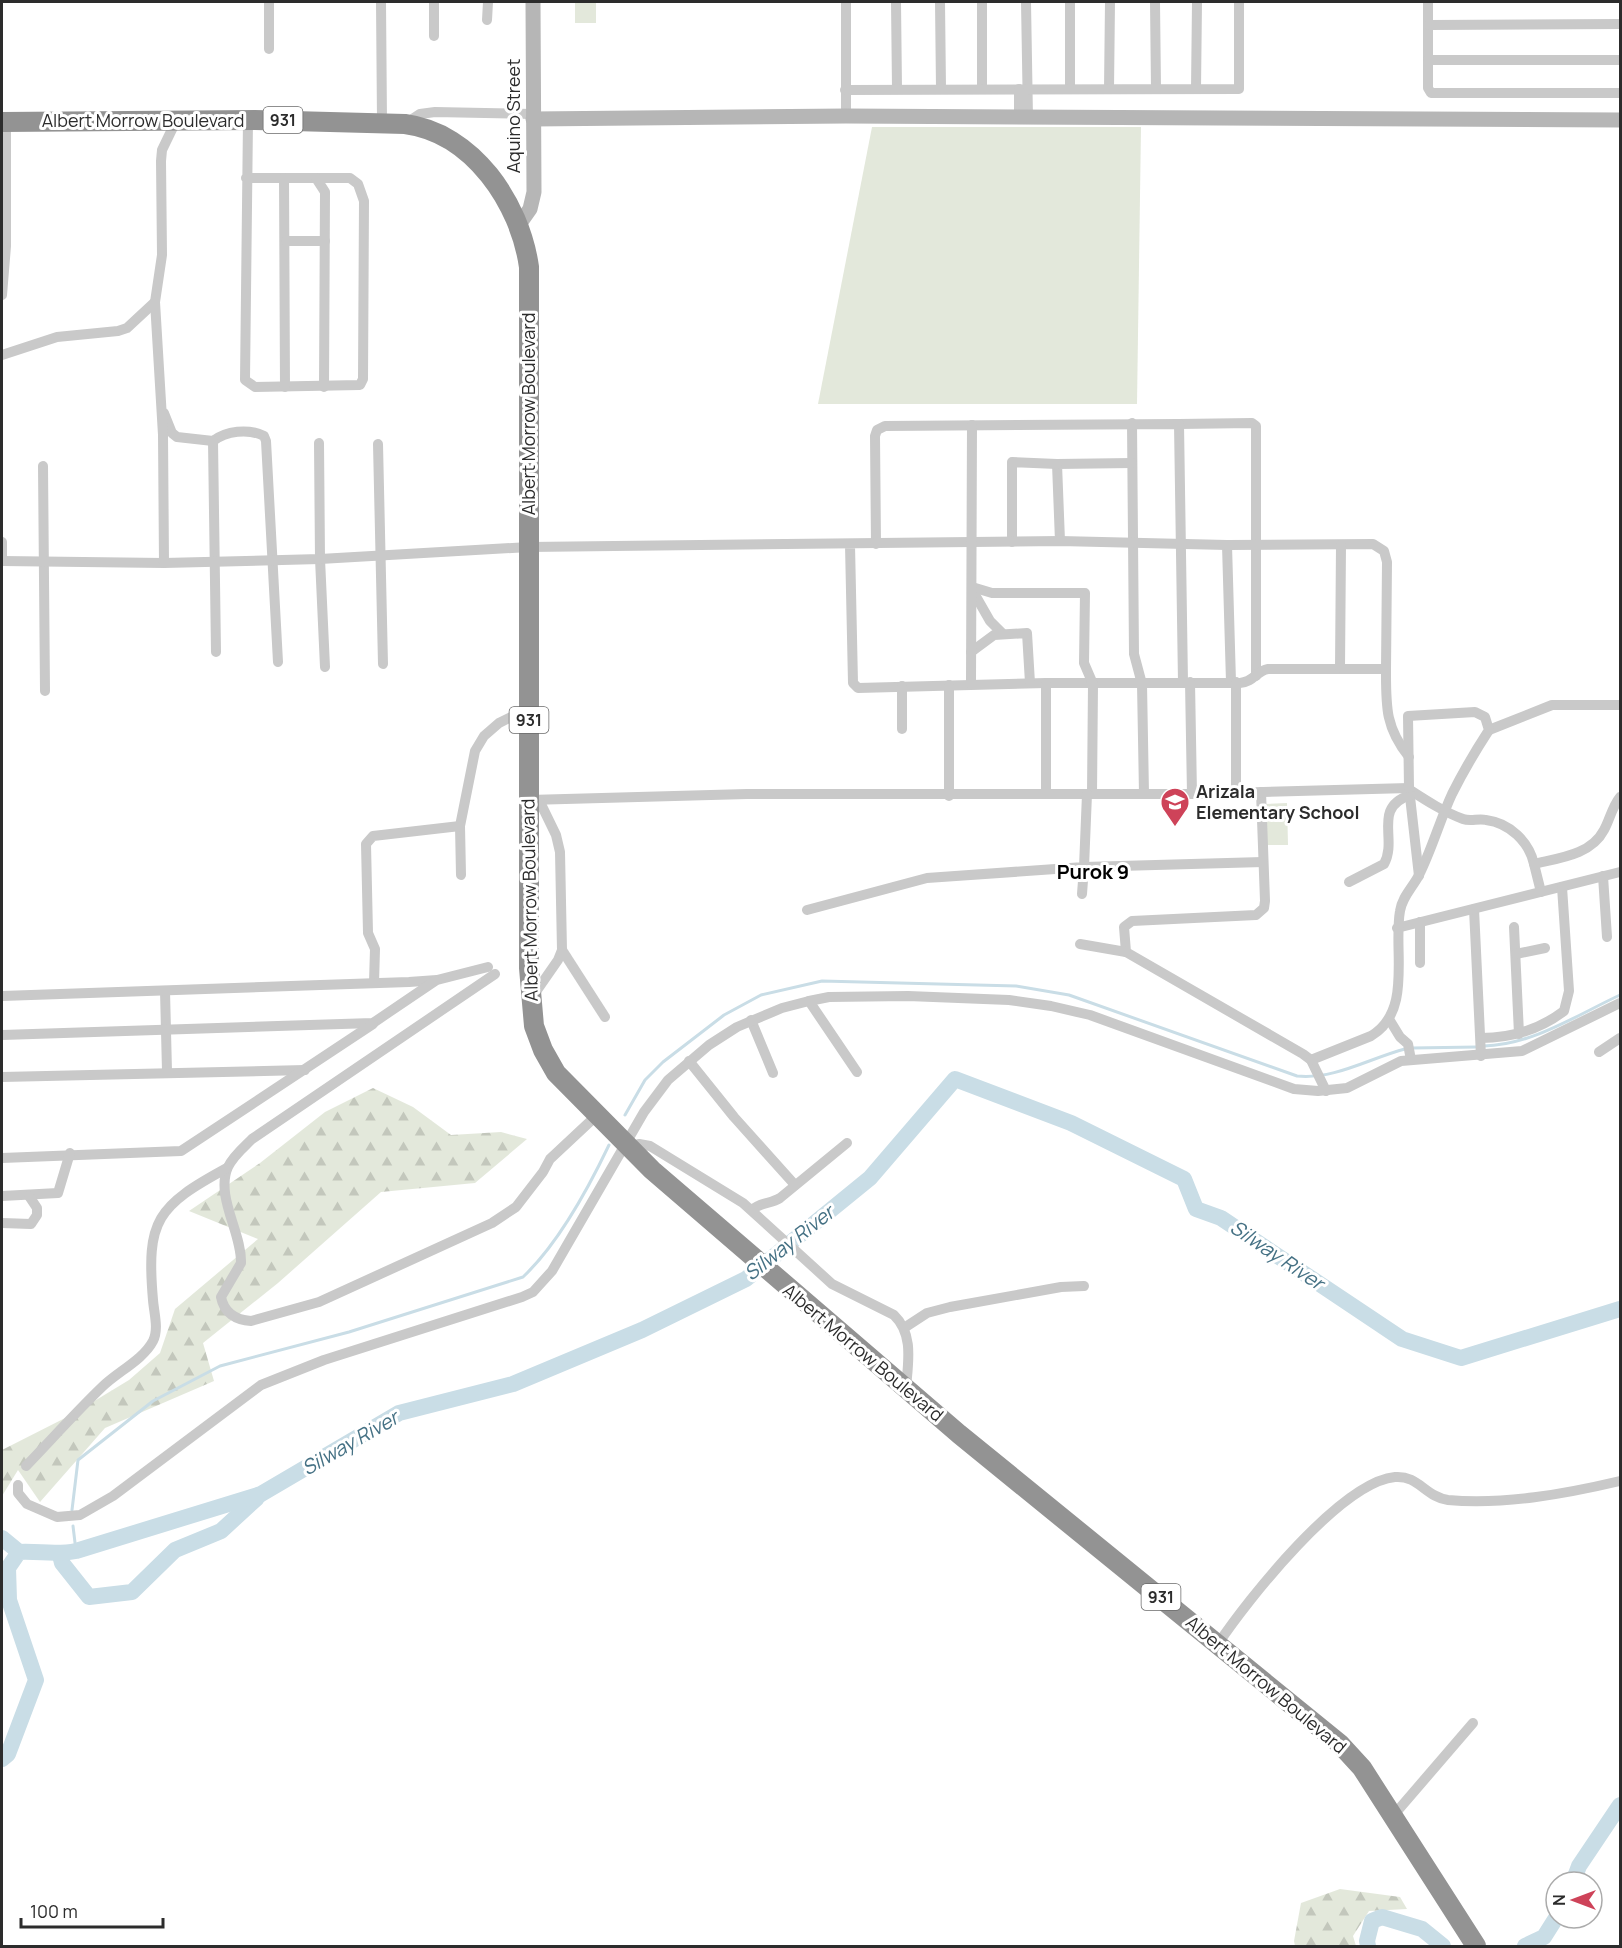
<svg xmlns="http://www.w3.org/2000/svg" width="1622" height="1948" font-family="Manrope,sans-serif">
	<style>
		.green { fill: #e3e8db }
		.forest { fill: url(#forest-firs) }
		.lines { fill: none; stroke-linecap: round; stroke-linejoin: round }
		.stream { stroke: #c9dde6; stroke-width: 3 }
		.river { stroke: #c9dde6; stroke-width: 16 }
		.street { stroke: #c9c9c9; stroke-width: 10 }
		.secondary { stroke: #b6b6b6; stroke-width: 15 }
		.highway { stroke: #939393; stroke-width: 20 }
		.labels { text-anchor: middle; stroke-width: 6; stroke-linejoin: round; paint-order: stroke }
		.shield { fill: #fff; stroke: #6b6b6b; stroke-width: 1.5 }
		.shield-label { font-size: 16px; font-weight: bold; fill: #2c2c2c }
		.street-label { font-size: 18px; fill: #2c2c2c; stroke: #fff }
		.poi-label { font-size: 18px; font-weight: bold; fill: #2c2c2c; stroke: #fff; text-anchor: start }
		.neighbourhood-label { font-size: 20px; font-weight: bold; fill: #000; stroke: #fff }
		.water-label { font-size: 20px; font-style: italic; fill: #457184; stroke: #fff }
	</style>
	<defs>
		<pattern id="forest-firs" width="22" height="20" patternUnits="userSpaceOnUse" patternTransform="scale(1.5)"><rect width="22" height="20" fill="#e3e8db"/><path d="M5 1l3.5 6h-7zM16 11l3.5 6h-7z" fill="#c3c7bc"/></pattern>
	</defs>
	<rect width="100%" height="100%" fill="#fff"/>
	<g class="green">
		<rect x="575" y="2" width="21" height="21"/>
		<path d="M872 127H1141L1137 404H818Z"/>
		<path d="M1287 803 1288 845H1265V804Z"/>
	</g>
	<g class="forest">
		<path d="M373 1088 413 1107 451 1135 501 1132 527 1139 475 1183 381 1192 278 1283 203 1343 214 1381 105 1428 40 1502 18 1470 2 1496V1450L73 1414 129 1380 160 1353 175 1309 258 1239 189 1211 260 1163 325 1112Z"/>
		<path d="M1340 1889 1400 1897 1407 1909 1369 1911 1353 1936 1356 1946H1295L1294 1941 1301 1903Z"/>
	</g>
	<g class="lines">
		<g class="stream">
			<path d="M1484 1046C1532 1045 1577 1015 1620 995"/>
			<path d="M1412 1048 1477 1047"/>
			<path d="M625 1115 645 1080 663 1062 724 1015 761 995 822 981 1016 986 1069 995 1297 1076C1334 1080 1370 1058 1405 1049"/>
			<path d="M72 1510 78 1460 153 1401 220 1366 349 1332 523 1277C559 1243 588 1189 609 1145"/>
			<path d="M73 1526 76 1551"/>
		</g>
		<g class="river">
			<path d="M2 1538 19 1552"/>
			<path d="M60 1555 62 1563 89 1597 132 1592 175 1550 221 1531 257 1498"/>
			<path d="M2 1759 8 1754 36 1680 9 1600 8 1568 19 1552C39 1551 57 1555 76 1551L261 1494 399 1413 513 1384 642 1330 746 1279 870 1178 955 1079 1071 1123 1184 1179 1196 1209 1221 1218 1402 1339 1461 1358 1620 1309"/>
			<path d="M1573 1882 1579 1866 1620 1805"/>
			<path d="M1368 1946 1367 1941 1372 1921 1382 1917 1422 1929 1443 1946"/>
			<path d="M1525 1946 1544 1937 1556 1918"/>
		</g>
		<g class="street">
			<path d="M381 2 382 122"/>
			<path d="M434 2V36"/>
			<path d="M846 2V116"/>
			<path d="M896 2 897 89"/>
			<path d="M940 2 941 89"/>
			<path d="M982 2V89"/>
			<path d="M1026 2 1028 118"/>
			<path d="M1070 2V89"/>
			<path d="M1155 2 1156 89"/>
			<path d="M1428 2V88L1431 93H1620"/>
			<path d="M487 20 488 2"/>
			<path d="M1429 25 1620 24"/>
			<path d="M269 49V2"/>
			<path d="M1428 60H1620"/>
			<path d="M1109 89 1110 2"/>
			<path d="M1196 89 1197 2"/>
			<path d="M845 90 1239 89V2"/>
			<path d="M1019 118V89"/>
			<path d="M405 124 420 114 435 112 533 114"/>
			<path d="M246 178H350L358 184 364 201 363 379 360 385 255 387 245 380 248 120"/>
			<path d="M284 178 285 387"/>
			<path d="M316 178 325 192 324 387"/>
			<path d="M286 241H325"/>
			<path d="M2 295 6 246V122"/>
			<path d="M2 355 57 337 118 331 127 328 155 302"/>
			<path d="M164 413 172 433 177 437 213 441C226 431 248 428 264 436L266 441 278 662"/>
			<path d="M1132 423 1134 654 1142 684 1144 794"/>
			<path d="M1179 424 1252 423 1256 426V676"/>
			<path d="M213 441 216 652"/>
			<path d="M319 443 320 559 325 667"/>
			<path d="M378 444 383 664"/>
			<path d="M43 466 45 691"/>
			<path d="M1060 541 1057 464 1132 463"/>
			<path d="M2 542V561"/>
			<path d="M1012 542V462L1057 464"/>
			<path d="M876 544 875 436 877 430 885 426 1179 424 1183 682"/>
			<path d="M1227 545 1231 682"/>
			<path d="M2 561 164 563 320 559 529 547 1060 541 1227 545 1373 544 1384 551 1387 562 1386 669H1268C1256 671 1254 682 1240 683H1046L858 688 853 683 850 545"/>
			<path d="M164 563 163 435 155 302 162 255 161 161 162 150 176 121"/>
			<path d="M972 587 992 593H1085L1084 663 1093 684 1092 794"/>
			<path d="M974 593 990 621 1002 633"/>
			<path d="M971 652 994 635 1027 633 1030 683"/>
			<path d="M1340 668 1341 545"/>
			<path d="M1386 669C1386 706 1385 727 1409 757"/>
			<path d="M1190 682 1192 794"/>
			<path d="M1046 683V793"/>
			<path d="M971 684 972 425"/>
			<path d="M949 685V796"/>
			<path d="M902 686V729"/>
			<path d="M1489 730 1552 705H1620"/>
			<path d="M1410 790C1427 801 1444 812 1463 819 1471 822 1478 818 1486 820 1510 823 1529 842 1534 864"/>
			<path d="M1236 792V682"/>
			<path d="M1261 792 1265 901 1264 908 1256 915 1132 921 1124 927 1126 952 1303 1054 1311 1060 1326 1091"/>
			<path d="M529 800 747 794H1192L1409 788 1419 876"/>
			<path d="M461 875 460 826 475 751 484 736 499 723 529 708"/>
			<path d="M1603 876 1607 937"/>
			<path d="M1349 882 1384 864C1398 839 1372 808 1410 795"/>
			<path d="M1541 892 1534 864C1559 858 1591 855 1604 830 1610 819 1612 807 1620 797"/>
			<path d="M1082 894 1084 867 1263 862"/>
			<path d="M1474 909 1481 1056"/>
			<path d="M807 910 927 878 1084 867 1087 794"/>
			<path d="M1420 922V963"/>
			<path d="M1514 927 1519 1034"/>
			<path d="M1397 928 1620 872"/>
			<path d="M1080 944 1126 952"/>
			<path d="M562 950 605 1017"/>
			<path d="M1516 954 1545 948"/>
			<path d="M495 974 252 1139C244 1147 233 1156 228 1167 215 1196 242 1233 241 1263L221 1297C224 1313 236 1320 251 1321L319 1302 492 1223 516 1207 543 1172 550 1159 596 1116"/>
			<path d="M374 983 375 949 368 933 366 844 373 836 460 826"/>
			<path d="M165 991 167 1071"/>
			<path d="M2 996 409 982 437 980 488 967"/>
			<path d="M533 996 558 960 562 950 560 852 556 835 539 800"/>
			<path d="M809 1001 857 1072"/>
			<path d="M1389 1019 1400 1037 1408 1044 1411 1060"/>
			<path d="M751 1020 773 1073"/>
			<path d="M2 1035 373 1023 435 981"/>
			<path d="M1481 1038C1512 1038 1539 1030 1564 1011L1569 991 1562 887"/>
			<path d="M1599 1052 1620 1038"/>
			<path d="M1311 1060 1371 1036C1413 1011 1393 951 1400 911 1402 897 1413 887 1419 875 1432 849 1440 820 1452 794 1463 772 1476 750 1489 730L1485 717 1475 712 1408 716 1409 788"/>
			<path d="M689 1061 734 1117 795 1185"/>
			<path d="M2 1077 305 1070"/>
			<path d="M629 1148 639 1144 650 1146 743 1203 832 1284 894 1315C914 1334 908 1363 906 1388"/>
			<path d="M2 1158 181 1151 373 1024"/>
			<path d="M2 1196 58 1193 70 1153"/>
			<path d="M752 1210C760 1202 771 1204 780 1198L847 1143"/>
			<path d="M2 1223 31 1224 37 1215V1208L29 1196"/>
			<path d="M904 1328 927 1313 950 1307 1061 1287 1084 1286"/>
			<path d="M26 1466C51 1440 76 1412 102 1387 117 1372 143 1360 153 1341 159 1329 154 1313 153 1300 146 1220 157 1206 227 1168"/>
			<path d="M18 1485V1493L27 1504 57 1517 80 1515 113 1496 261 1385 324 1360 522 1297 533 1292 552 1271 644 1112 668 1080 709 1045 737 1027 782 1008 809 1001 829 997 908 996 1009 1000 1051 1006 1090 1015 1294 1089 1318 1091 1347 1088 1401 1061 1522 1051 1620 1003"/>
			<path d="M1218 1644C1248 1599 1341 1482 1395 1477 1418 1475 1426 1497 1448 1500 1504 1505 1565 1494 1620 1481"/>
			<path d="M1393 1816 1473 1723"/>
		</g>
		<g class="secondary">
			<path d="M533 119 846 116 1620 120"/>
			<path d="M518 226 530 209 534 192 533 2"/>
		</g>
		<path class="highway" d="M2 122 255 120 405 124C473 133 520 203 529 267V968L534 1026 543 1050 556 1073 652 1170 959 1434 1340 1744 1362 1768 1476 1946"/>
	</g>
	<defs>
		<g id="school-pin" transform="scale(1.5)"><path d="M0 17L-7.5 6A9.5 9.5 0 1 1 7.5 6Z" fill="#ce4359" stroke="#fff"/><path d="M0-5L7-2L0 1L-7-2ZM-4 1L0 2.5L4 1V4Q0 6-4 4Z" fill="#fff"/></g>
	</defs>
	<g fill-rule="evenodd">
		<use href="#school-pin" x="1175" y="802"/>
	</g>
	<g class="labels">
		<g class="shield">
			<rect x="263.5" y="107" width="39" height="26" rx="4.5"/>
			<rect x="509.5" y="707" width="39" height="26" rx="4.5"/>
			<rect x="1141.5" y="1584" width="39" height="26" rx="4.5"/>
		</g>
		<g class="shield-label">
			<text x="283" y="126">931</text>
			<text x="529" y="726">931</text>
			<text x="1161" y="1603">931</text>
		</g>
		<g class="street-label">
			<text transform="translate(514 116) rotate(-90)" y="6">Aquino Street</text>
			<text x="143" y="127">Albert Morrow Boulevard</text>
			<text transform="translate(529 414) rotate(-90)" y="6">Albert Morrow Boulevard</text>
			<text transform="translate(530 900) rotate(-91)" y="6">Albert Morrow Boulevard</text>
			<text transform="translate(863 1353) rotate(40)" y="6">Albert Morrow Boulevard</text>
			<text transform="translate(1266 1685) rotate(40)" y="6">Albert Morrow Boulevard</text>
		</g>
		<g class="poi-label">
			<text x="1196" y="798">Arizala<tspan x="1196" dy="21">Elementary School</tspan></text>
		</g>
		<g class="neighbourhood-label">
			<text x="1093" y="879">Purok 9</text>
		</g>
		<g class="water-label">
			<text transform="translate(789 1243) rotate(-38)" y="7">Silway River</text>
			<text transform="translate(1277 1255) rotate(34)" y="7">Silway River</text>
			<text transform="translate(350 1443) rotate(-30)" y="7">Silway River</text>
		</g>
	</g>
	<rect width="1622" height="1948" fill="none" stroke="#2c2c2c" stroke-width="6"/>
	<g transform="translate(1574 1900) rotate(270)"><circle r="28" fill="#ffffff" stroke="#ababab" stroke-width="1.5"/>
	<path d="M0-4.5L10 22L0 15L-10 22Z" fill="#ce4359"/>
	<text y="-9" font-size="16" font-weight="bold" text-anchor="middle" fill="#2c2c2c">N</text>
	</g>
	<path d="M21 1918v9h142v-9" fill="none" stroke="#2c2c2c" stroke-width="3"/>
	<text x="30" y="1918" font-size="18" fill="#2c2c2c" stroke="#ffffff" stroke-width="4.5" paint-order="stroke">100 m</text>
</svg>
